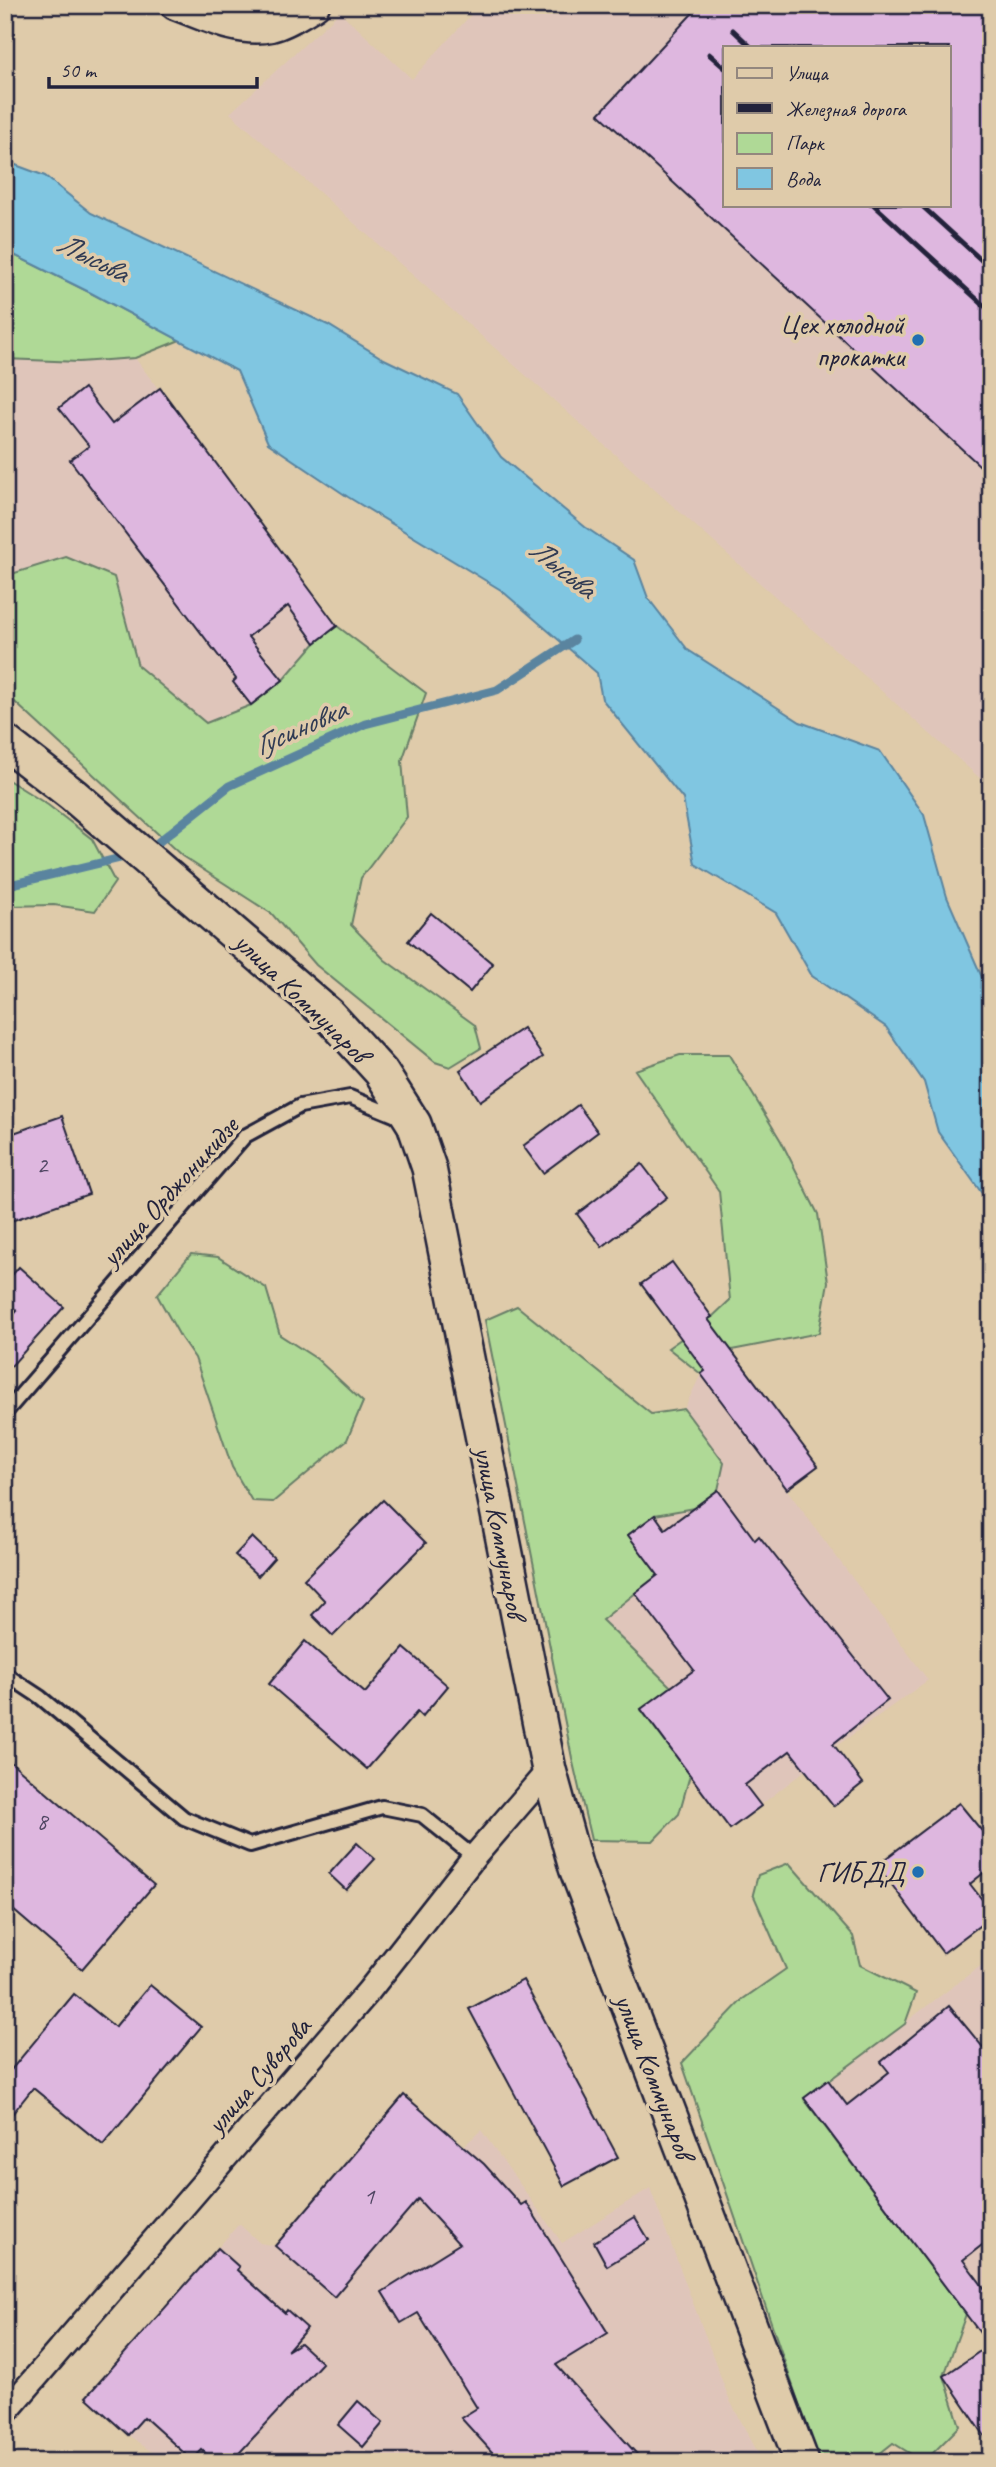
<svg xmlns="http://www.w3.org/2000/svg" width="996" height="2467" font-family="Caveat,sans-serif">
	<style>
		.built { fill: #dfc5ba; fill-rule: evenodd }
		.green { fill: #afd996; stroke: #687e68; stroke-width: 2 }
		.water { fill: #80c6e1; stroke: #5a849f; stroke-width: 2 }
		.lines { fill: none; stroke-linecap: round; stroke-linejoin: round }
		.stream { stroke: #5a849f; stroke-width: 9 }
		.building { fill: #deb7df; stroke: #22223b; stroke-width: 2; fill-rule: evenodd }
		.service-casing { stroke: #22223b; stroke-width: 18 }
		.minor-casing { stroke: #22223b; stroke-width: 28 }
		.tertiary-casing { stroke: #22223b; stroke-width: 33 }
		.secondary-casing { stroke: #22223b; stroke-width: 38 }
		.service { stroke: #dfcbaa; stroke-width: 12 }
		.minor { stroke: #dfcbaa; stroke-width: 23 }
		.tertiary { stroke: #dfcbaa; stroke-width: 28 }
		.secondary { stroke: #dfcbaa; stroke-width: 33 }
		.rail { stroke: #22223b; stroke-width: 5 }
		.poi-dot { fill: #1f6fb2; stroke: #dfcbaa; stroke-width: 2.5 }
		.labels { text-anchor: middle; stroke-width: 7; stroke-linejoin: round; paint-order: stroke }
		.number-label { font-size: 24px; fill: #514764 }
		.poi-label { font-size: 28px; fill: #22223b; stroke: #dfcbaa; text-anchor: end }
		.street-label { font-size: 28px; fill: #22223b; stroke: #dfcbaa }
		.water-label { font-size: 30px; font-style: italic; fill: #303b54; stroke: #dfcbaa }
	</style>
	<rect width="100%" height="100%" fill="#dfcbaa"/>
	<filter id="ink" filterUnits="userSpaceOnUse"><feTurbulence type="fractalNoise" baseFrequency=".0143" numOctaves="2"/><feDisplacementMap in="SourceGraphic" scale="14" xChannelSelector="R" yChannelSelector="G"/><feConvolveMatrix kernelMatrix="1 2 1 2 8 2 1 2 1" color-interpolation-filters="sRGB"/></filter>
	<g filter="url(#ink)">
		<g class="built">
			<path d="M480 5H991V788L230 113 340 12 412 79ZM725 47H949V205H725Z"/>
			<path d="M135 358 337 626 315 643 283 680 251 705 206 723 138 666 114 577 5 576V359L79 362Z"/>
			<path d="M732 1350 818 1466 787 1490 928 1680 835 1747 730 1829 641 1709 671 1686 601 1621 658 1575 628 1535 655 1515 694 1508 724 1463 684 1409 701 1374Z"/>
			<path d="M991 1958V2329L966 2314 804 2098Z"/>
			<path d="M481 2130 562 2243 650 2188 729 2399 763 2462H166L128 2435 86 2397 239 2224 260 2243 275 2246 334 2296 464 2146Z"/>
		</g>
		<g class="green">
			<path d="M5 248 8 252 91 293 180 340 135 358 79 362 5 359Z"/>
			<path d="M66 557 114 577 138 666 206 723 251 705 283 680 315 643 337 626 426 693 402 761 407 817 361 878 351 925 385 960 475 1025 481 1048 450 1067 435 1062 316 965 272 914 182 856 5 693V576Z"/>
			<path d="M5 778 48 805 92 839 115 882 95 911 54 905 5 906Z"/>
			<path d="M680 1055H729L781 1141 818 1214 828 1282 819 1333 732 1350 701 1374 668 1348 712 1317 730 1300 719 1191 635 1070Z"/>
			<path d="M191 1254 218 1257 266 1288 280 1335 317 1359 363 1402 347 1440 273 1502 252 1501 232 1467 195 1358 181 1338 157 1295Z"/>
			<path d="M517 1306 651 1414 684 1409 724 1463 718 1490 694 1508 655 1515 628 1535 658 1575 602 1620 671 1687 641 1710 690 1775 679 1814 653 1841 591 1840 572 1758 485 1320Z"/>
			<path d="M789 1863 853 1936 860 1965 916 1993 905 2024 804 2099 966 2314 944 2376 960 2426 924 2462 893 2443 869 2462H819L682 2063 743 1999 786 1969 753 1894 758 1875Z"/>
		</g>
		<path class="water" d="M5 161 45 176 91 213 328 325 382 358 457 394 501 457 585 527 634 560 648 598 688 650 800 722 880 751 924 815 947 897 991 998V1206L938 1132 924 1082 886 1027 812 976 776 913 695 864 683 799 602 699 597 673 501 590 348 497 268 443 237 371 91 293 8 252 5 248Z"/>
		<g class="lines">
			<g class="stream">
				<path d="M146 852 229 786 365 724 497 690 574 640"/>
				<path d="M5 886 133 855"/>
			</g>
		</g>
		<g class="building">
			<path d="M700 5H991V476L599 114ZM725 47H949V205H725Z"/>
			<path d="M84 388 112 424 160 388 337 626 315 643 288 606 248 637 283 680 251 705 233 682 236 679 70 460 89 446 59 408Z"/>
			<path d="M431 913 493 964 470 992 408 941Z"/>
			<path d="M523 1028 543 1057 480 1101 460 1070Z"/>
			<path d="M578 1105 598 1132 543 1173 523 1146Z"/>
			<path d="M62 1116 89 1194 5 1223V1136Z"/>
			<path d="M642 1164 667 1197 602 1247 577 1214Z"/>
			<path d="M672 1262 712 1317 708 1319 818 1466 787 1489 701 1374 705 1371 641 1284Z"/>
			<path d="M19 1267 64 1307 5 1373V1324L17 1311 5 1301V1283Z"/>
			<path d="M718 1490 755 1540 759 1536 888 1700 833 1744 863 1783 834 1806 790 1751 745 1785 761 1806 730 1829 641 1709 694 1670 635 1593 658 1575 628 1535 655 1515 665 1529Z"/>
			<path d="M383 1500 426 1543 333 1636 312 1615 325 1601 304 1579Z"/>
			<path d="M252 1537 274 1558 258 1576 235 1555Z"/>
			<path d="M305 1641 365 1693 404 1648 448 1686 422 1717 417 1712 367 1769 269 1684Z"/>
			<path d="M5 1757 154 1885 82 1969 5 1903Z"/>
			<path d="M959 1803 991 1842V1867L970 1884 991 1911V1917L943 1953 877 1865Z"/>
			<path d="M357 1843 375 1859 346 1890 329 1874Z"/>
			<path d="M523 1980 618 2157 564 2186 469 2009Z"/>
			<path d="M150 1985 201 2027 103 2145 33 2088 5 2123V2077L74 1994 115 2027Z"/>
			<path d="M949 2006 991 2057V2238L963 2260 991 2297V2445L944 2376 989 2345 804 2098 828 2080 847 2105 889 2072 881 2062Z"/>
			<path d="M404 2095 484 2164 521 2205 526 2202 608 2333 556 2365 644 2462H501L461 2418 477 2408 418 2313 401 2323 382 2292 459 2244 418 2199 334 2297 275 2246Z"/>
			<path d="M635 2217 649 2240 607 2266 594 2242Z"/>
			<path d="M218 2248 239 2267 237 2270 285 2313 287 2310 307 2328 287 2351 300 2343 322 2363 231 2462H215L202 2450 192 2460 144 2417 128 2435 86 2397Z"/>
			<path d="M358 2401 383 2423 363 2447 338 2425Z"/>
		</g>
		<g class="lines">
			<g class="service-casing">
				<g id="service">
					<path d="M5 1413 245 1136 300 1106 350 1097 401 1118"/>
					<path d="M5 1674 40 1697 184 1818 250 1845 382 1807 422 1815 474 1857"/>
				</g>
			</g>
			<g class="minor-casing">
				<path id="minor" d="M5 2413 368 1992 474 1857 549 1770"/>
			</g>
			<g class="tertiary-casing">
				<path id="tertiary" d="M175 5C204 16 239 34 271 27 287 23 301 13 315 5"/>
			</g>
			<g class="secondary-casing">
				<path id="secondary" d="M5 742 73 795 329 1015 381 1072 414 1124 429 1168 549 1770 576 1868 802 2462"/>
			</g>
			<use href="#service" class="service"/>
			<use href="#minor" class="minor"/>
			<use href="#tertiary" class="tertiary"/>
			<use href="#secondary" class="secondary"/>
			<g class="rail">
				<path d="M733 30 751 47"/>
				<path d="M709 54 725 68"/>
				<path d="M874 205 991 312"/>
				<path d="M921 205 991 269"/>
			</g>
		</g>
	</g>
	<g class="poi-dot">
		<circle cx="918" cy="340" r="7"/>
		<circle cx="918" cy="1872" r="7"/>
	</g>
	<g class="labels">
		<g class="number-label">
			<text x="42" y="1173">2</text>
			<text x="42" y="1829">8</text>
			<text x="369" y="2204">1</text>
		</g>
		<g class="poi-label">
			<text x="904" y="334">Цех холодной<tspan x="904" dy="32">прокатки</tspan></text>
			<text x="904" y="1882">ГИБДД</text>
		</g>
		<g class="street-label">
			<text transform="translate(302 997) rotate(44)" y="10">улица Коммунаров</text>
			<text transform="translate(169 1191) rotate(-48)" y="10">улица Орджоникидзе</text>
			<text transform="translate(501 1532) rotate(79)" y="10">улица Коммунаров</text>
			<text transform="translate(258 2075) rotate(-49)" y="10">улица Суворова</text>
			<text transform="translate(655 2076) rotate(69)" y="10">улица Коммунаров</text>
		</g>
		<g class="water-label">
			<text transform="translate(93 257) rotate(27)" y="10">Лысьва</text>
			<text transform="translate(563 568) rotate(39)" y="10">Лысьва</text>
			<text transform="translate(300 727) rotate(-24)" y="10">Гусиновка</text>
		</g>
	</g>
	<rect width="996" height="2467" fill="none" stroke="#dfcbaa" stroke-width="28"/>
	<rect x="14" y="14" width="968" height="2439" fill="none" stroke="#22223b" stroke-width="2.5" filter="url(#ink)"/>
	<rect x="723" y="46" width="228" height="161" fill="#dfcbaa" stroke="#93877e" stroke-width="2"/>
	<rect x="737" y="68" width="35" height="10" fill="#dfcbaa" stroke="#93877e" stroke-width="2"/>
	<text x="786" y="80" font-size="21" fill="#22223b">Улица</text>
	<rect x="737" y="103" width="35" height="10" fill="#22223b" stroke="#93877e" stroke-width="2"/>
	<text x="786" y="116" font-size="21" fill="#22223b">Железная дорога</text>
	<rect x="737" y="133" width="35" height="21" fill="#afd996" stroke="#93877e" stroke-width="2"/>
	<text x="786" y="150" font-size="21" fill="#22223b">Парк</text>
	<rect x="737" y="168" width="35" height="21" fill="#80c6e1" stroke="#93877e" stroke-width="2"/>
	<text x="786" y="186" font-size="21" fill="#22223b">Вода</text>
	<path d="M49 77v10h208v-10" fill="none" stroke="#22223b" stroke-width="3.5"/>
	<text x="60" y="77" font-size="21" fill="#22223b" stroke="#dfcbaa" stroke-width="5" paint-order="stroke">50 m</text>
</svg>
